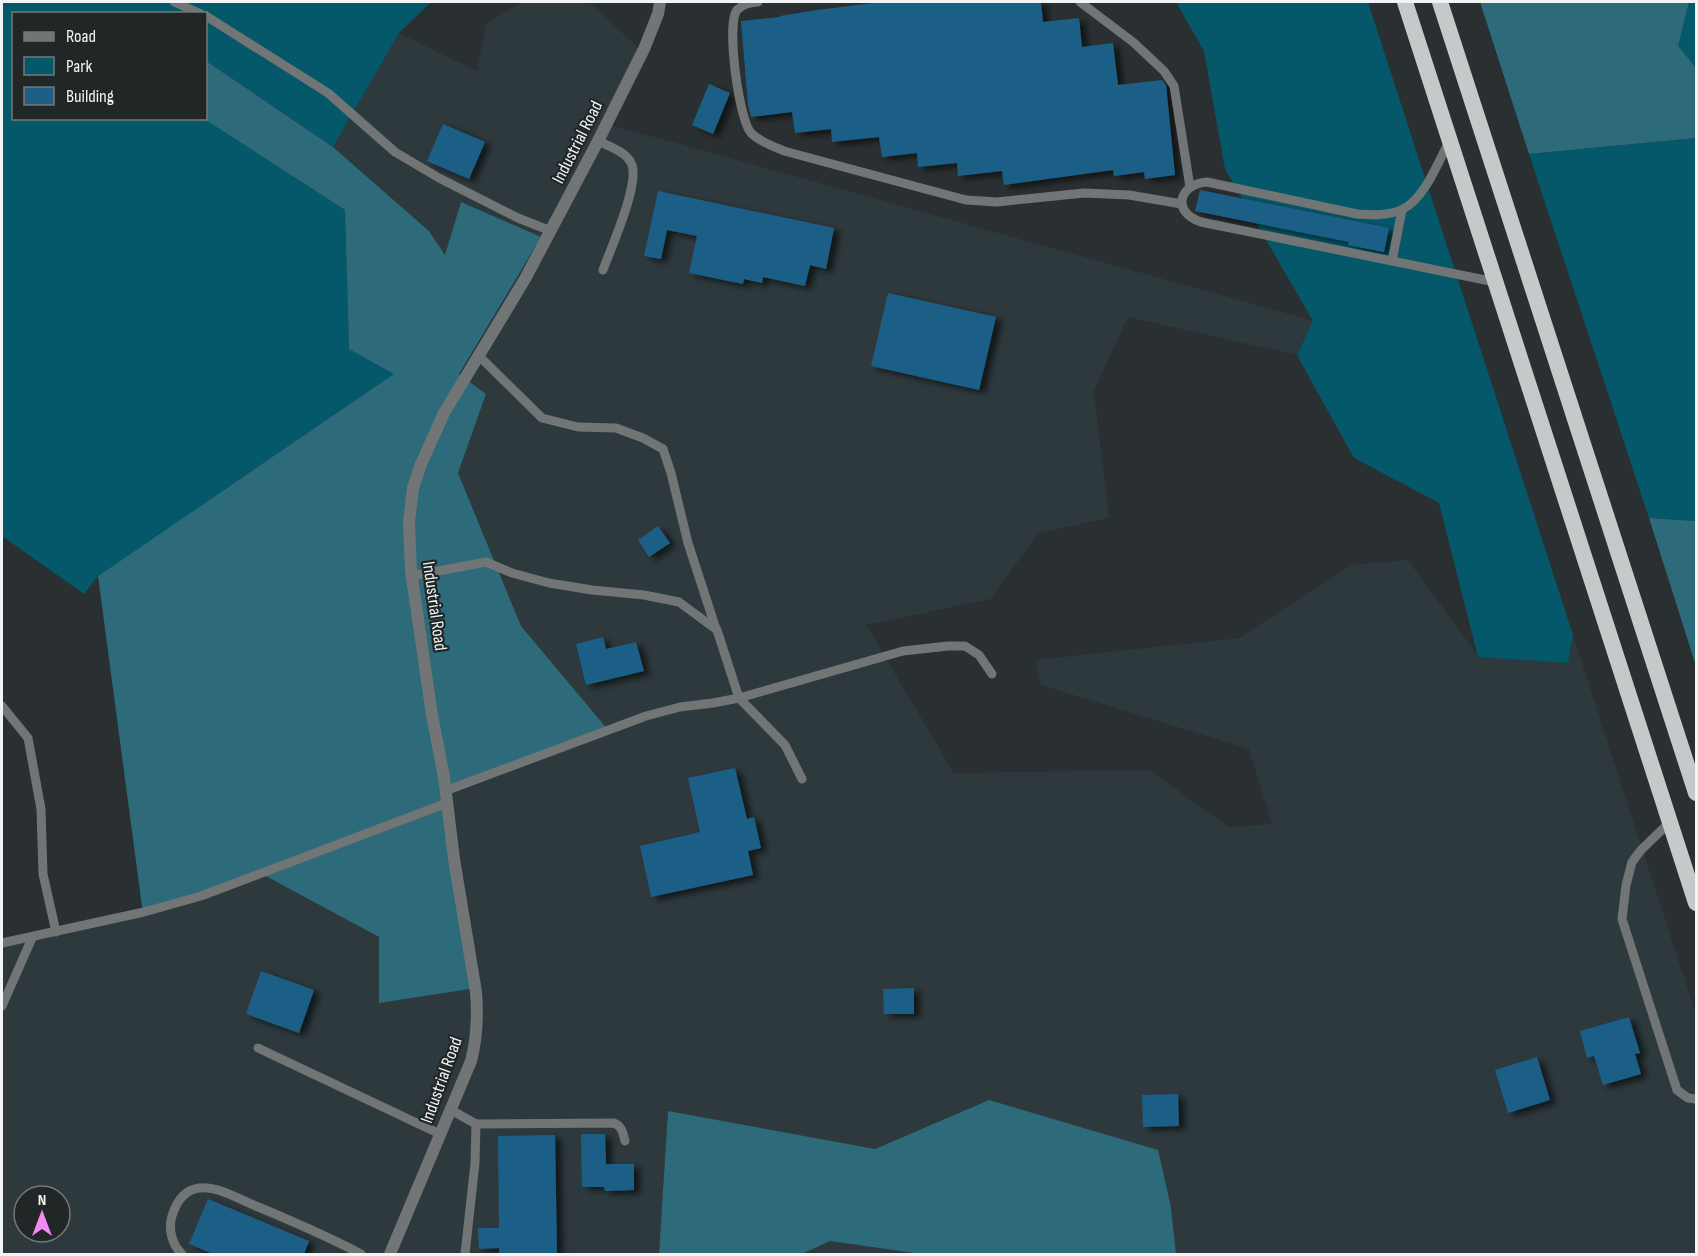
<svg xmlns="http://www.w3.org/2000/svg" width="1698" height="1256" font-family="'Sofia Sans Condensed',sans-serif">
	<style>
		.built { fill: #2d393d; fill-rule: evenodd }
		.green { fill: #055869 }
		.forest { fill: #2d6a7a }
		.building { fill: #1e5f86; filter: url(#shadow) }
		.lines { fill: none; stroke-linecap: round; stroke-linejoin: round }
		.service { stroke: #727575; stroke-width: 9 }
		.tertiary { stroke: #727575; stroke-width: 12 }
		.trunk { stroke: #c4caca; stroke-width: 16 }
		.labels { text-anchor: middle; stroke-width: 4.5; stroke-linejoin: round; paint-order: stroke }
		.street-label { font-size: 18px; fill: #f1f4f5; stroke: #212627 }
	</style>
	<defs>
		<filter id="shadow"><feDropShadow dx="6" dy="3.5" stdDeviation="3" flood-color="#0009"/></filter>
	</defs>
	<rect width="100%" height="100%" fill="#2a2f31"/>
	<g class="built">
		<path d="M521 2H589L643 52 604 123 1314 321 1297 355 1128 317 1094 391 1109 518 1038 533 991 599 866 625 954 773 1149 770 1229 827 1272 824 1249 749 1041 685 1035 660 1239 638 1351 565 1408 560 1479 657 1568 662 1573 635 1696 1015V1254H1176L1171 1207 989 1100 875 1149 668 1111 659 1254H2V941L143 914 260 873 379 937 445 789 608 731 521 626 458 473 486 394 458 374 445 255 429 231 333 147 399 33 477 71 486 24ZM24 1196H60V1232H24Z"/>
		<path d="M829 1241 921 1254H802Z"/>
	</g>
	<g class="green">
		<path d="M2 2H431L399 33 333 147 206 61V14H14V118L204 119 345 210 349 348 395 374 98 576 84 594 2 536Z"/>
		<path d="M1176 2H1368L1573 635 1568 663 1478 657 1439 503 1354 458 1297 355 1313 321 1225 169 1204 51Z"/>
		<path d="M1689 2H1696V68L1677 47Z"/>
		<path d="M1696 138V521L1649 518 1529 154Z"/>
	</g>
	<g class="forest">
		<path d="M1480 2H1689L1678 46 1696 68V138L1529 154Z"/>
		<path d="M206 61 333 147 429 231 445 255 461 202 541 237 459 374 486 394 458 473 521 626 609 731 445 789 476 988 379 1003V937L260 873 143 914 98 576 394 374 349 349 345 210 204 119 206 118Z"/>
		<path d="M1649 518 1696 521V666Z"/>
		<path d="M989 1100 1158 1150 1171 1207 1176 1254H921L830 1241 802 1254H659L668 1111 875 1149Z"/>
	</g>
	<g class="building">
		<path d="M881 2H1041L1043 22 1079 18 1082 47 1113 43 1118 85 1162 80 1166 85 1175 175 1145 179 1144 172 1114 176 1113 170 1004 185 1002 171 958 176 957 163 918 167 917 153 882 157 879 137 832 142 831 129 795 133 792 112 751 117 748 105 741 21 780 17V16L817 10Z"/>
		<path d="M709 84 730 93 713 134 692 125Z"/>
		<path d="M443 124 485 142 469 179 427 161Z"/>
		<path d="M1200 190 1389 228 1384 252 1348 245 1349 242 1195 211Z"/>
		<path d="M658 191 834 228 826 269 810 265 805 286 763 277 762 283 744 279 743 284 689 273 697 236 667 230 661 259 644 256Z"/>
		<path d="M888 293 996 317 979 390 871 366Z"/>
		<path d="M658 526 670 543 649 557 638 540Z"/>
		<path d="M603 637 606 649 636 642 644 671 586 685 576 644Z"/>
		<path d="M735 768 747 819 754 817 761 848 748 851 753 875 651 897 640 846 700 832 688 778Z"/>
		<path d="M261 971 314 990 299 1033 246 1014Z"/>
		<path d="M914 988V1014H884L883 989Z"/>
		<path d="M1629 1017 1640 1053 1635 1054 1641 1074 1603 1085 1594 1056 1587 1058 1580 1031Z"/>
		<path d="M1537 1057 1550 1100 1508 1113 1495 1070Z"/>
		<path d="M1178 1094 1179 1126 1143 1127 1142 1095Z"/>
		<path d="M581 1134H605L606 1164H634V1190L605 1191 604 1187H582Z"/>
		<path d="M555 1135 557 1254H499V1248L479 1249 478 1228H499L498 1136Z"/>
		<path d="M208 1199 309 1241 304 1254H213L189 1244Z"/>
	</g>
	<g class="lines">
		<g class="service">
			<path d="M174 2 201 14"/>
			<path d="M758 2C751 2 742 5 737 10 726 25 739 120 751 133 760 142 773 146 784 151L966 200 997 202 1084 193 1129 195 1182 204"/>
			<path d="M1080 2 1133 42 1164 71 1174 86 1190 187"/>
			<path d="M206 16 328 93 395 152 439 178 518 218 551 231"/>
			<path d="M1450 140C1438 162 1425 198 1403 209 1389 216 1372 215 1357 214L1207 182C1179 184 1171 212 1201 222L1495 282"/>
			<path d="M598 141C610 147 627 152 632 165 639 186 611 248 603 270"/>
			<path d="M1392 261 1402 210"/>
			<path d="M479 356 542 418 578 427 616 428 643 438 663 449 671 473 688 543 716 629"/>
			<path d="M412 576 486 562 512 573 549 583 592 590 644 595 679 602 717 630 739 698 903 651 948 646H965L979 655 992 674"/>
			<path d="M2 706 28 738 41 809 43 874 56 932"/>
			<path d="M445 791 646 716 680 707 713 703 739 698 785 745 802 779"/>
			<path d="M1670 822 1641 850 1632 862 1626 885 1622 919 1677 1090 1688 1098 1696 1099"/>
			<path d="M2 943 144 912 201 896 447 803"/>
			<path d="M2 1006 32 938"/>
			<path d="M258 1048 440 1134"/>
			<path d="M451 1110 476 1124 475 1163 465 1254"/>
			<path d="M476 1124 614 1123C622 1126 623 1133 625 1141"/>
			<path d="M182 1254C172 1245 168 1229 172 1216 176 1203 184 1190 199 1188 218 1186 239 1199 256 1206 292 1221 327 1236 361 1254"/>
		</g>
		<path class="tertiary" d="M390 1254 471 1061C477 1038 478 1016 476 992L454 859 444 777 432 715 411 571 409 522 413 488 421 464 444 413 525 279 598 141 644 49 658 14 660 2"/>
		<g class="trunk">
			<path d="M1405 2 1696 903"/>
			<path d="M1440 2 1696 793"/>
		</g>
	</g>
	<g class="labels">
		<g class="street-label">
			<text transform="translate(577 142) rotate(-63)" y="6">Industrial Road</text>
			<text transform="translate(435 606) rotate(82)" y="6">Industrial Road</text>
			<text transform="translate(441 1080) rotate(-70)" y="6">Industrial Road</text>
		</g>
	</g>
	<rect width="1698" height="1256" fill="none" stroke="#f1f4f5" stroke-width="6"/>
	<rect x="12" y="12" width="195" height="108" fill="#212627" stroke="#747879" stroke-width="1.5"/>
	<rect x="24" y="32" width="30" height="9" fill="#727575" stroke="#747879" stroke-width="1.5"/>
	<text x="66" y="42" font-size="18" fill="#f1f4f5">Road</text>
	<rect x="24" y="57" width="30" height="18" fill="#055869" stroke="#747879" stroke-width="1.5"/>
	<text x="66" y="72" font-size="18" fill="#f1f4f5">Park</text>
	<rect x="24" y="87" width="30" height="18" fill="#1e5f86" stroke="#747879" stroke-width="1.5"/>
	<text x="66" y="102" font-size="18" fill="#f1f4f5">Building</text>
	<g transform="translate(42 1214)"><circle r="28" fill="#212627" stroke="#747879" stroke-width="1.5"/>
	<path d="M0-4.5L10 22L0 15L-10 22Z" fill="#f28af3"/>
	<text y="-9" font-size="16" font-weight="bold" text-anchor="middle" fill="#f1f4f5">N</text>
	</g>
</svg>
